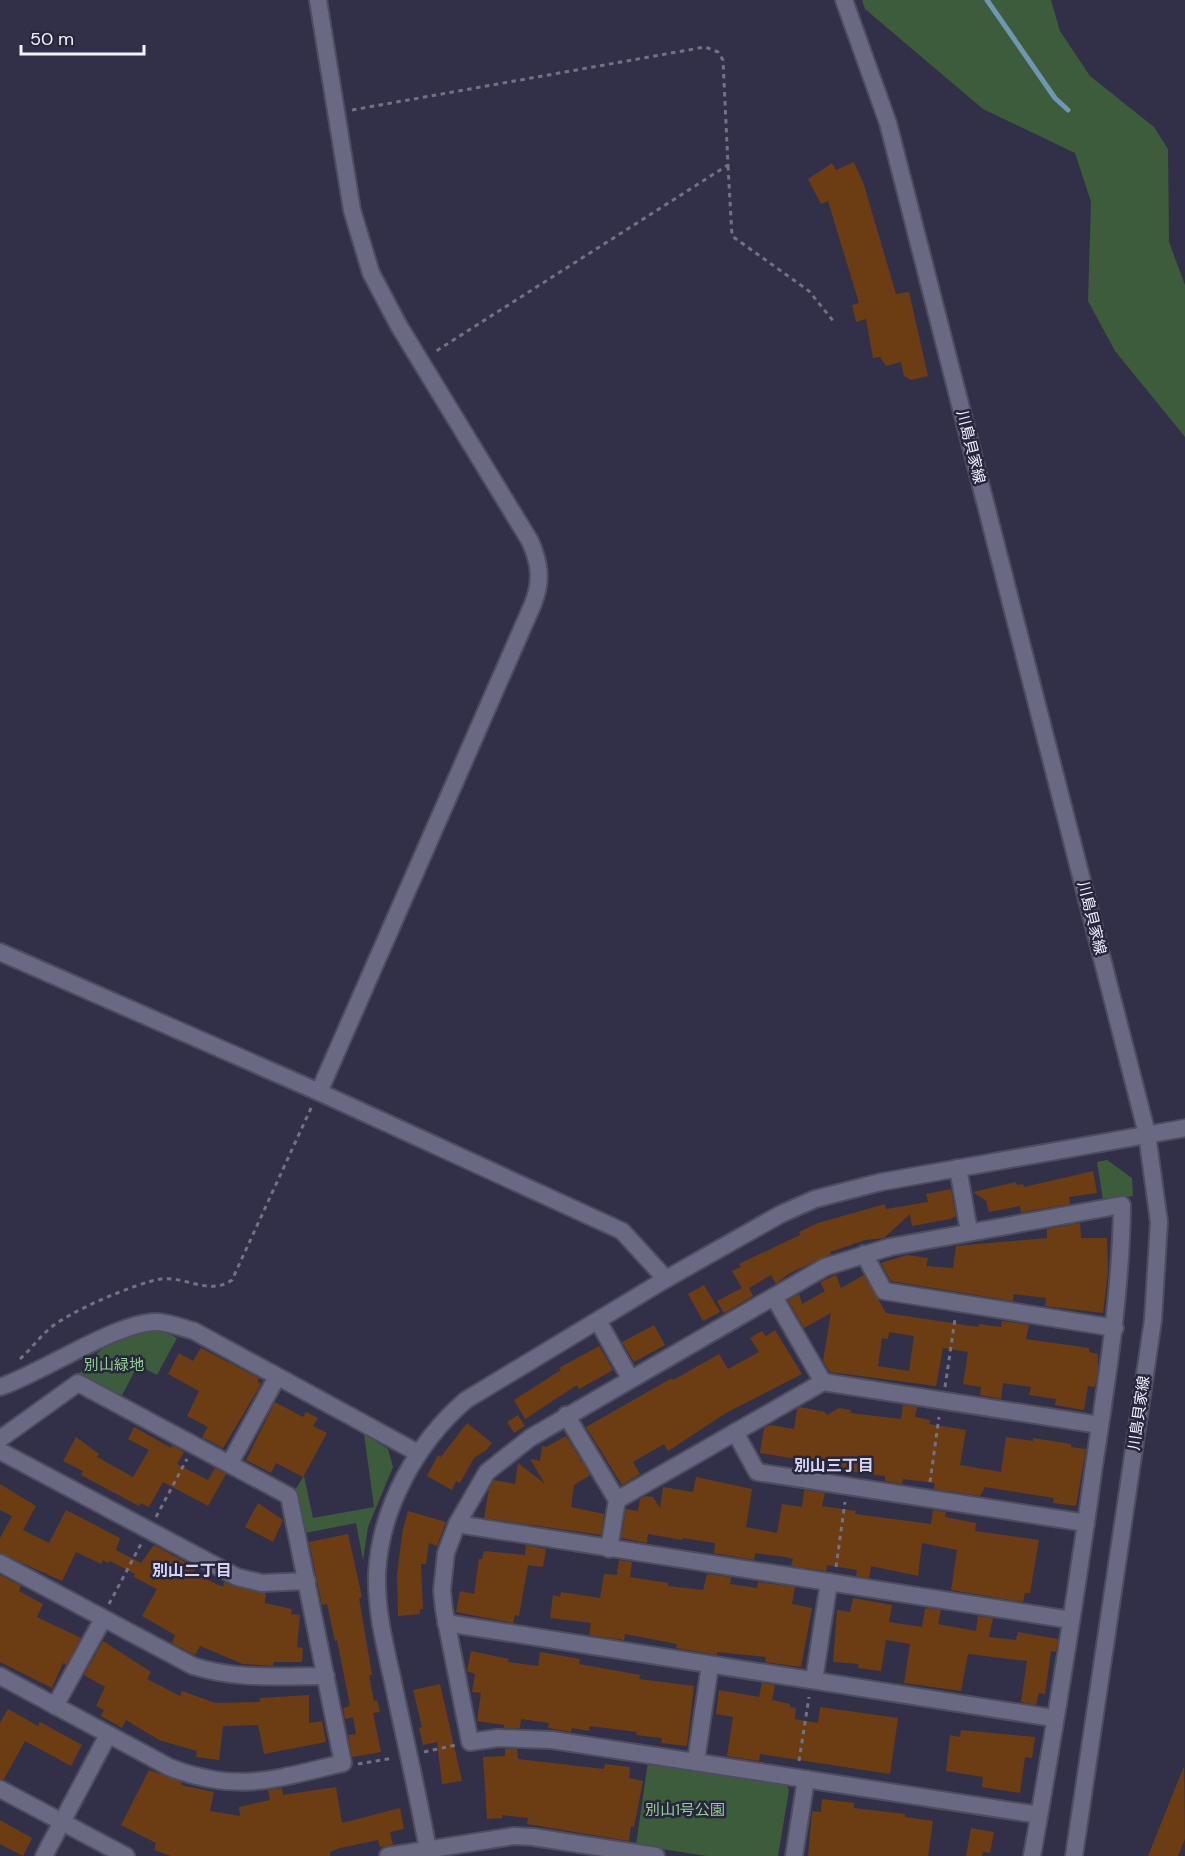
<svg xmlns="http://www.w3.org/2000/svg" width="1185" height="1856" font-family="'DM Sans','Noto Sans JP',sans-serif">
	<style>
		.green { fill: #3c5c3b }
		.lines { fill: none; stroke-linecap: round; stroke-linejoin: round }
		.stream { stroke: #6e97b5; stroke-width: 5 }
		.building { fill: #6c3d13; fill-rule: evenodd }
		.minor-casing { stroke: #4e4d5f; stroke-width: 20 }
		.tertiary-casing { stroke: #4e4d5f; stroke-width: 20 }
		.secondary-casing { stroke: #4e4d5f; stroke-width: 20 }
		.path { stroke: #727185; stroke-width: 3; stroke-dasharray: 4.5 4.5; stroke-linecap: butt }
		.minor { stroke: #6a6983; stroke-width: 16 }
		.tertiary { stroke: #6a6983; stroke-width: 16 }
		.secondary { stroke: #6a6983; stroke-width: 16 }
		.labels { text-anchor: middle; stroke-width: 5; stroke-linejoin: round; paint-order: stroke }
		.street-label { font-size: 15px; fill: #f3f3ff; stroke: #28263d }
		.park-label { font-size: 15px; fill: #90d28e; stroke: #28263d }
		.neighbourhood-label { font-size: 16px; font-weight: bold; fill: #d5d5f3; stroke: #28263d }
	</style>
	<rect width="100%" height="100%" fill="#323048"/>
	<g class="green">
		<path d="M862 0H1051L1060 31 1090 76 1154 127 1168 149 1169 242 1185 285V437L1115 351 1088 301 1091 202 1075 153 983 109 865 9Z"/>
		<path d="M1107 1160 1132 1178 1133 1196 1103 1200 1097 1162Z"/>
		<path d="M161 1330 177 1338 157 1375 138 1365 121 1397 79 1374C107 1340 116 1335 161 1330Z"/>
		<path d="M364 1434 388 1449 393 1467 368 1527 363 1560 356 1523 305 1533 295 1490 304 1476 313 1518 374 1507Z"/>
		<path d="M648 1762 785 1783 789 1790 778 1856H707L636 1845Z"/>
	</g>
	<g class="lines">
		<path class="stream" d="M987 0 1055 98 1068 110"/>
	</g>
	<g class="building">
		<path d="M854 162 864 185 896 294 909 292 928 376 911 380 904 376 901 362 886 366 880 357 873 358 866 319 856 322 852 305 859 303 828 201 821 204 808 179 832 163 836 170Z"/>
		<path d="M1093 1171 1097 1193 1069 1197 1070 1204 1023 1212 1021 1213 1020 1206 989 1212 986 1201 973 1192 1016 1182 1017 1185 1023 1184 1024 1187Z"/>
		<path d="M951 1189 956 1216 950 1219 912 1226 910 1214 884 1238 865 1240 830 1252 831 1254 788 1274 776 1284 771 1275 749 1288 753 1296 724 1313 717 1301 742 1288 732 1271 741 1267 739 1264 800 1235 799 1232 818 1223 885 1204 886 1209 928 1202 926 1194Z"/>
		<path d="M1080 1223 1081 1238H1107L1108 1271 1103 1313 1045 1306 1046 1298 1014 1294 1013 1301 891 1281 881 1263 907 1255 928 1258 926 1266 953 1268 956 1246 1047 1238V1229Z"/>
		<path d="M836 1275 841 1288 864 1275 886 1313 978 1327 979 1324 1001 1327 1002 1321 1029 1325 1026 1339 1089 1348V1352L1098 1354V1370L1095 1387 1088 1386 1084 1410 1055 1405 1056 1399 1029 1395 1031 1387 1003 1383 1001 1399 980 1395 981 1387 963 1384 968 1352 943 1348 936 1386 830 1372 823 1361 831 1313 804 1328 788 1300 799 1294 802 1304 825 1291 820 1282ZM889 1332 914 1336 909 1371 878 1366 882 1338 888 1339Z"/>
		<path d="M704 1285 720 1312 703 1321 688 1294Z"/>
		<path d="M654 1325 665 1345 634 1362 622 1342Z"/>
		<path d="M775 1330 802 1374 726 1413 668 1451 664 1444 633 1462 640 1474 622 1485 586 1427 672 1378 673 1380 719 1354 728 1369 759 1352 750 1338 762 1331 766 1336Z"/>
		<path d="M599 1346 613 1370 579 1389 577 1385 525 1419 514 1400 561 1370 559 1368Z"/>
		<path d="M201 1348 259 1378 257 1381 261 1384 223 1448 202 1437 208 1427 187 1416 199 1391 168 1374 179 1353 193 1361Z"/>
		<path d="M275 1402 303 1417 306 1412 318 1418 313 1426 327 1433 303 1477 276 1463 271 1473 246 1460Z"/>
		<path d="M903 1405 917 1407 915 1417 930 1420 929 1424 966 1430 960 1465 1001 1472 1006 1437 1033 1441V1438L1071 1444V1447L1086 1449 1076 1506 1053 1503 1054 1498 985 1487 980 1496 934 1489 935 1483 903 1479 902 1484 885 1481V1476L833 1469 834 1465 760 1453 764 1428 770 1425 794 1429 797 1409 800 1407 825 1412 827 1415 839 1408 851 1410 850 1413 901 1419Z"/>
		<path d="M518 1415 525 1426 514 1433 507 1422Z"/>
		<path d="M467 1423 492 1443 486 1450 474 1458 460 1483 456 1481 452 1490 427 1476 438 1455 441 1457Z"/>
		<path d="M134 1427 171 1448 172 1445 184 1452 177 1464 208 1480 215 1468 226 1474 208 1506 163 1482 149 1507 141 1503 139 1506 81 1475 83 1471 63 1461 76 1437 99 1454 97 1457 133 1477 149 1450 128 1439Z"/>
		<path d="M566 1436 590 1475 574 1485 571 1507 604 1514 601 1535 484 1518 489 1489 494 1480 515 1484 518 1463 545 1484 530 1459 540 1461 542 1446 546 1447Z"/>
		<path d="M696 1477 752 1489 746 1527 777 1533 782 1504 802 1507 804 1490 825 1493 822 1506 856 1511 855 1514 931 1524 933 1510 946 1512 945 1517 976 1523 975 1531 1039 1540 1030 1593H1025L1023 1602 951 1590 957 1550 922 1543 918 1576 871 1566 869 1578 856 1576 857 1570 827 1565 826 1571 791 1566 793 1559 785 1557 755 1553 754 1560 714 1553 715 1543 682 1538V1540L648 1534 647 1543 621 1538 626 1509 638 1511 640 1499 646 1496 653 1497 660 1508 663 1487 693 1492Z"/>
		<path d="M0 1484 36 1506 23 1530 49 1543 66 1510 120 1538 116 1550 141 1563 154 1545 196 1568 193 1573 223 1587 224 1582 235 1587 266 1593 265 1603 292 1609 291 1614 300 1615 297 1647 303 1648 302 1662H274L273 1666 243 1664 200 1646 195 1655 172 1643 175 1635 142 1616 157 1589 134 1577 135 1574 110 1561 108 1563 103 1560 101 1564 76 1552 62 1581 0 1553V1538L12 1516 0 1510Z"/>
		<path d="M258 1503 283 1520 273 1542 245 1527Z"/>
		<path d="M408 1511 446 1522 437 1546 429 1543 426 1564H421L423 1609H420V1614L398 1616 397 1573 403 1529Z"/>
		<path d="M348 1534 362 1597 359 1598 372 1675H369L374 1701 377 1700 380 1712 373 1713 381 1752 352 1757 348 1735 356 1734 353 1717 345 1719 343 1708 350 1706 337 1640 335 1641 327 1604 322 1605 309 1542Z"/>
		<path d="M526 1545 546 1549 543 1567 528 1565 519 1616 515 1615 513 1623 456 1612 460 1591 474 1594 479 1559H482L484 1551 525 1555Z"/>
		<path d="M619 1560 632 1562 630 1577 668 1583V1586L703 1590 707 1574 731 1577 730 1584 757 1588 758 1582 795 1587 792 1604 812 1608 801 1667 765 1662 766 1657 717 1652V1655L676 1648 677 1644 625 1634 624 1640 589 1635 591 1623 550 1618 553 1595 560 1597 561 1592 600 1598 604 1574 617 1575Z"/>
		<path d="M0 1575 21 1586 19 1591 43 1604 37 1617 81 1638 66 1665 63 1663 52 1688 0 1662Z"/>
		<path d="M853 1598 892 1605 889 1622 922 1627 925 1609 928 1608 941 1610 938 1624 976 1631 978 1616 993 1618 989 1637 1016 1640 1018 1632 1058 1639 1056 1652 1051 1651 1045 1694 1039 1693 1036 1705 1021 1702 1027 1661 968 1654 961 1691 904 1683 910 1644 886 1640 881 1671 858 1668 859 1664 833 1662 837 1610 850 1612Z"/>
		<path d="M103 1641 151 1672 147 1679 180 1696 182 1691 215 1703 260 1702V1698L309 1695V1723L322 1721 326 1742 264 1754 258 1725 229 1726 228 1723V1726H223L219 1760 196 1757 197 1751 159 1740 126 1720 122 1728 101 1716 104 1710 96 1706 105 1687 84 1675Z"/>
		<path d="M471 1651 509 1659 508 1662 538 1666 540 1652 580 1659 579 1664 640 1675 639 1679 694 1686 687 1746 661 1743 662 1738 636 1735 637 1732 590 1726 589 1731 572 1728 571 1732 548 1728 549 1723 521 1719 520 1728H504V1725L477 1721 481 1693 472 1692 475 1674 467 1671Z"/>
		<path d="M762 1683 775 1685 772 1700 790 1704V1707L796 1708 795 1719 818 1723 820 1707 898 1718 890 1774 760 1754 759 1761 727 1756 733 1717 716 1714 719 1690 759 1697Z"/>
		<path d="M440 1684 462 1781 442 1784 437 1742 423 1745 419 1728 422 1727 413 1690Z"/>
		<path d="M8 1709 38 1726 40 1722 82 1745 71 1766 25 1741 4 1779H0V1723Z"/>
		<path d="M961 1730 1035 1737 1032 1758 1025 1757 1020 1793 982 1787 983 1777 946 1771 950 1735 960 1737Z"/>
		<path d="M505 1749H517L518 1759 604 1769 605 1764 630 1767 629 1778 643 1781 634 1827 631 1826 629 1841 527 1824 528 1818 502 1815V1818L487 1819 483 1757 505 1756Z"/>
		<path d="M1184 1766 1185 1839 1178 1856H1148Z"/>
		<path d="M149 1770 182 1782 181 1785 214 1792 210 1811 240 1816 239 1807 270 1800 268 1790 282 1788 283 1795 336 1787 342 1823 400 1808 404 1829 390 1832 393 1845 380 1847 378 1840 340 1848 330 1852V1856H171L154 1850 156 1843 121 1825Z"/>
		<path d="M822 1799 854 1803V1808L905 1814V1817L933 1821 928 1856H808L812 1811 821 1812Z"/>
		<path d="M0 1820 32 1838 23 1856 0 1844Z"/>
		<path d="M971 1828 994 1832 990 1853 983 1852 982 1856H966Z"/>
	</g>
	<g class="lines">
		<g class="minor-casing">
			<g id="minor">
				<path d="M318 0 352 210 371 273 399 326 530 541C540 563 542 581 533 604L319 1092"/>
				<path d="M0 952 319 1092 622 1231 666 1279"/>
				<path d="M958 1168 969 1231"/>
				<path d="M864 1254 884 1291 1115 1328"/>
				<path d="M774 1297 823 1382"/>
				<path d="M598 1321 630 1378"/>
				<path d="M0 1387C40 1374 122 1319 158 1322 170 1323 183 1328 194 1331L418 1453"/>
				<path d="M566 1415 617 1500 609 1549"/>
				<path d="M735 1432 757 1472 1086 1523"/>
				<path d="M0 1439 78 1383 289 1496 343 1763C275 1779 237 1794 169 1767L0 1676"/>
				<path d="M0 1451 237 1577 262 1583 307 1581"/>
				<path d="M230 1463 277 1377"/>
				<path d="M617 1500 823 1382 1100 1425"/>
				<path d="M457 1524 1071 1620"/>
				<path d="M0 1563 193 1666C237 1680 280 1676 326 1676"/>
				<path d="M446 1623 1053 1718"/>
				<path d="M814 1680 829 1582"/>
				<path d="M55 1706 103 1619"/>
				<path d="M696 1761 710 1665"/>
				<path d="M0 1789 126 1856"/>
				<path d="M44 1856 108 1735"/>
				<path d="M388 1856 514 1836 533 1837 656 1856"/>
				<path d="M794 1856 806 1779"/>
				<path d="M1032 1856C1055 1727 1076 1596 1094 1466 1107 1379 1121 1293 1122 1205L890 1247 825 1267 530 1438 487 1472 457 1524 446 1553 442 1590 444 1610 470 1742 498 1738 552 1740 1039 1815"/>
			</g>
		</g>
		<g class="tertiary-casing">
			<path id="tertiary" d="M429 1856C419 1798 405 1740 393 1682 385 1646 376 1611 377 1574 380 1508 417 1442 466 1400L666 1279 781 1214 815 1199 881 1182 1185 1128"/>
		</g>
		<g class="secondary-casing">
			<path id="secondary" d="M844 0 888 123 1147 1134 1159 1222 1153 1320 1074 1856"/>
		</g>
		<g class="path">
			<path d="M352 110 705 47 718 52 723 60 728 165 433 353"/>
			<path d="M728 166 732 236 809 291 834 322"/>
			<path d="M20 1359C30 1350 38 1339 48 1330 67 1312 136 1283 161 1279 186 1276 209 1296 232 1280L312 1106"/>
			<path d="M945 1387 955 1319"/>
			<path d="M930 1482 939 1417"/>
			<path d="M156 1517 187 1459"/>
			<path d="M836 1567 845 1502"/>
			<path d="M109 1604 141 1544"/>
			<path d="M424 1752 456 1745"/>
			<path d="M799 1761 809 1697"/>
			<path d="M358 1764 393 1758"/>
		</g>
		<use href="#minor" class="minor"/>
		<use href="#tertiary" class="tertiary"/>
		<use href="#secondary" class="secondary"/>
	</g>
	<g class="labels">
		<g class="street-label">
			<text transform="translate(971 447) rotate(76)" y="5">川島貝家線</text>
			<text transform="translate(1092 918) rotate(76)" y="5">川島貝家線</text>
			<text transform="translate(1139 1413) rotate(-82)" y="5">川島貝家線</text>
		</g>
		<g class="park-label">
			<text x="114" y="1370">別山緑地</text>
			<text x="685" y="1815">別山1号公園</text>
		</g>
		<g class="neighbourhood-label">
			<text x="834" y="1471">別山三丁目</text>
			<text x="192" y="1576">別山二丁目</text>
		</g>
	</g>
	<path d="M21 45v9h123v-9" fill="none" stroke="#f3f3ff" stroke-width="3"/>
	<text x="30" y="45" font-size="18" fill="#f3f3ff" stroke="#28263d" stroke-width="4.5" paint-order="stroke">50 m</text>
</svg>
